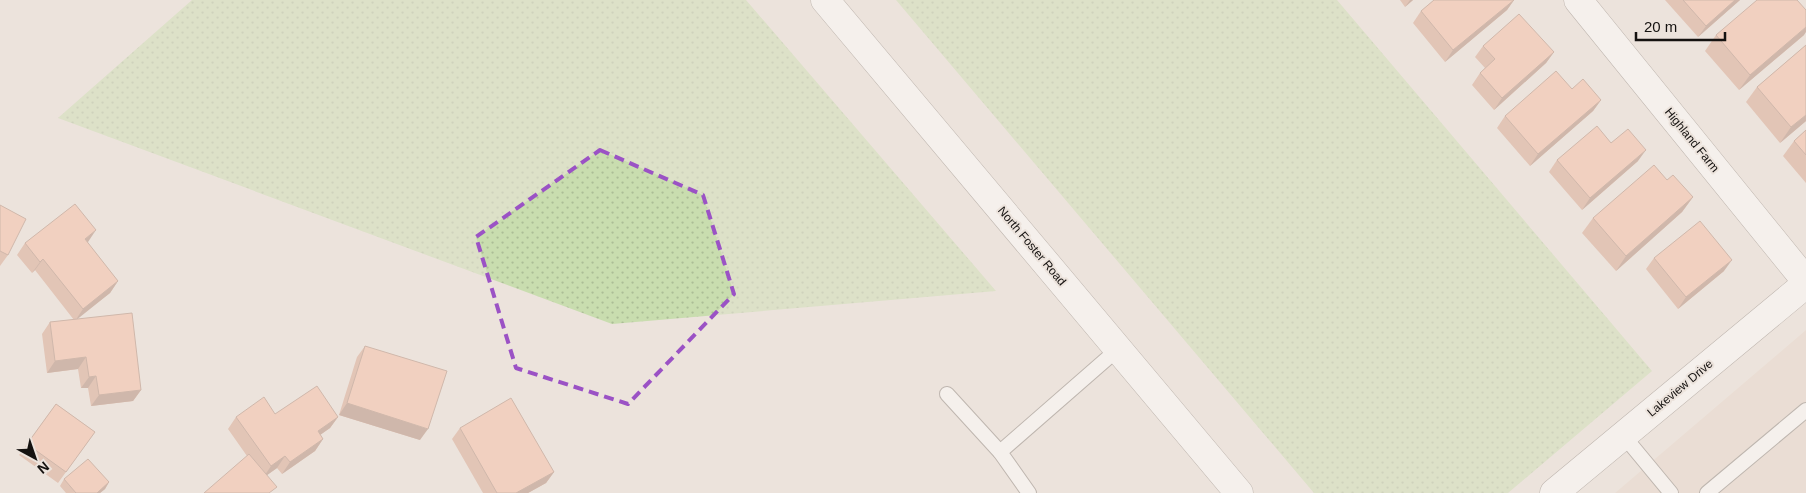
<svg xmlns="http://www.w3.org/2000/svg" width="1806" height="493" font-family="Arial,sans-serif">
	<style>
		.built { fill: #e6d6ca }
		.grass { fill: url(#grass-dots) }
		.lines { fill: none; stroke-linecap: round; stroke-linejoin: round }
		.service-casing { stroke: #877f79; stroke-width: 16 }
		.minor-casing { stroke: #877f79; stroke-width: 29 }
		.secondary-casing { stroke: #877f79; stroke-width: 29 }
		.service { stroke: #fff; stroke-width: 14 }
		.minor { stroke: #fff; stroke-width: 28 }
		.secondary { stroke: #fff; stroke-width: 28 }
		.wall { fill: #d49f88 }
		.shaded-wall { fill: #ac826f }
		.building { fill: #f6b99e; stroke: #ac826f }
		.marked { fill: none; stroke: #9b52c5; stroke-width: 4; stroke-dasharray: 10 6; stroke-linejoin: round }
		.labels { text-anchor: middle; stroke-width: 4; stroke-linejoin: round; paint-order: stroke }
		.street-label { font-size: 12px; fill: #151210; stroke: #ece3dc }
	</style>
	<defs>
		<pattern id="grass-dots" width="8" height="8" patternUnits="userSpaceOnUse" patternTransform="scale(1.25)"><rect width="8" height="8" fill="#c9ddaf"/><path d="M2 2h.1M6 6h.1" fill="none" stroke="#acbd96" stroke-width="1.8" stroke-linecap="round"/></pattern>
	</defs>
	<rect width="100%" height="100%" fill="#ece3dc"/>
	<path class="built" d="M1806 330V493H1615Z"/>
	<g class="grass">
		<path d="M192 0H746L996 291 612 324 58 118Z"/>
		<path d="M896 0H1337L1652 371 1508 493H1314Z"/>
	</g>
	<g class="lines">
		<g class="service-casing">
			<g id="service">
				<path d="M947 394 1000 452"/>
				<path d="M1623 435 1671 493"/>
				<path d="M1029 493 1000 452 1118 349"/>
				<path d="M1707 493 1806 410"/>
			</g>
		</g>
		<g class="minor-casing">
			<g id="minor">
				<path d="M1578 0 1806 281"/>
				<path d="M1554 493 1806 284"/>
			</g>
		</g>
		<g class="secondary-casing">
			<path id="secondary" d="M825 0 1239 493"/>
		</g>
		<use href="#service" class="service"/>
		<use href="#minor" class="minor"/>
		<use href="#secondary" class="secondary"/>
	</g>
	<g class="wall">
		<path d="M1400 0H1413L1405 7Z"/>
		<path d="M1434 0H1514L1507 10 1445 62 1413 23 1421 11Z"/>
		<path d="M1665 0H1740L1698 37Z"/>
		<path d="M1716 35H1804L1739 90 1705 51Z"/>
		<path d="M1806 45V121L1780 143 1746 102 1757 87Z"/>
		<path d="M1483 46 1554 52 1546 63 1494 110 1472 85 1480 73 1485 68 1475 57Z"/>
		<path d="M1572 89 1601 100 1593 111 1530 166 1497 128 1505 116Z"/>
		<path d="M1806 130V183L1783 156 1794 141Z"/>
		<path d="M1611 143 1638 161 1582 210 1549 172 1557 160Z"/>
		<path d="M1667 180 1693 197 1682 212 1616 271 1582 233 1593 218Z"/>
		<path d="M0 205 8 255 0 266Z"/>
		<path d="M88 242 87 243 118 281 110 293 76 319 141 390 133 401 91 406 88 388H81L78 369 47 373 42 334 50 322 74 320 35 270 32 273 17 255 25 243Z"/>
		<path d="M1654 258 1724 271 1678 309 1646 269Z"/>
		<path d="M365 346 420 440 339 415 357 357Z"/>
		<path d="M56 404 95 432 58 483 19 455Z"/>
		<path d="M275 414 338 417 330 428 320 435 323 439 315 451 282 474 277 468 267 475 247 456 228 429 236 417Z"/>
		<path d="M460 428 554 472 546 483 528 493H483L452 439Z"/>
		<path d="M64 479 109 482 105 489 100 493H66L60 486Z"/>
	</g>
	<g class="shaded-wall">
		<path d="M1410 0H1413L1405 7Z"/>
		<path d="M1514 0 1507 10 1445 62 1453 50Z"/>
		<path d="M1735 0H1740L1698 37 1706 26Z"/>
		<path d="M1806 27V32L1804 35 1739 90 1750 75Z"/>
		<path d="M1554 52 1546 63 1494 110 1502 98Z"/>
		<path d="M1601 100 1593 111 1530 166 1538 154Z"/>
		<path d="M1806 115V121L1780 143 1791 127Z"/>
		<path d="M1646 150 1638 161 1582 210 1590 198Z"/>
		<path d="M1693 197 1682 212 1616 271 1626 256Z"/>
		<path d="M96 230 88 242 77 251 85 239Z"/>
		<path d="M43 259 35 270 32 273 40 262Z"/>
		<path d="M1732 260 1724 271 1678 309 1686 297Z"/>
		<path d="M118 281 110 293 75 321 83 309Z"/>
		<path d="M86 357 78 369 47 373 55 361Z"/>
		<path d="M96 376 88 388H81L89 377Z"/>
		<path d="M141 390 133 401 91 406 99 395Z"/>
		<path d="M347 403 428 429 420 440 339 415Z"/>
		<path d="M338 417 330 428 310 442 318 431Z"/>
		<path d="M323 439 315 451 282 474 290 462Z"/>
		<path d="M285 456 277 468 263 478 271 466Z"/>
		<path d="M554 472 546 483 528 493H516Z"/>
		<path d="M109 482 105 489 100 493H97Z"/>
	</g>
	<g class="building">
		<path d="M1434 0H1514L1453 50 1421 11Z"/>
		<path d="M1683 0H1735L1706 26Z"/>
		<path d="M1757 0H1797L1806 10V27L1750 75 1716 35Z"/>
		<path d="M1519 14 1554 52 1502 98 1480 73 1495 59 1483 46Z"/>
		<path d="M1806 45V115L1791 127 1757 87Z"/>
		<path d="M1556 71 1572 89 1583 79 1601 100 1538 154 1505 116Z"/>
		<path d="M1597 126 1611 143 1628 129 1646 150 1590 198 1557 160Z"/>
		<path d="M1806 130V155L1794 141Z"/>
		<path d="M1654 165 1667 180 1673 175 1693 197 1626 256 1593 218Z"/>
		<path d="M75 204 96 230 85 239 118 281 83 309 43 259 40 262 25 243Z"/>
		<path d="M0 205 26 219 8 255 0 251Z"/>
		<path d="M1700 221 1732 260 1686 297 1654 258Z"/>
		<path d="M132 313 141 390 99 395 96 376 89 377 86 357 55 361 50 322Z"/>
		<path d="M365 346 447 371 428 429 347 403Z"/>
		<path d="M317 386 338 417 318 431 323 439 290 462 285 456 271 466 236 417 264 397 275 414Z"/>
		<path d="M511 398 554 472 516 493H497L460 428Z"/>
		<path d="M56 404 95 432 66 472 27 444Z"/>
		<path d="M249 454 277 487 269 493H204Z"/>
		<path d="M88 459 109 482 97 493H76L64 479Z"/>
	</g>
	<path d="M0 0H1806V493H0ZM600 150 703 195 734 294 628 404 516 368 476 237Z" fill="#ece3dc" fill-opacity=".55" fill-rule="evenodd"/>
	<path class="marked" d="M600 150 703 195 734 294 628 404 516 368 476 237Z"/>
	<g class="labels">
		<g class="street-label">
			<text transform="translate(1692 140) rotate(51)" y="4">Highland Farm</text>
			<text transform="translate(1032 246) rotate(50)" y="4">North Foster Road</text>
			<text transform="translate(1680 388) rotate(-40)" y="4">Lakeview Drive</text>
		</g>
	</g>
	<g transform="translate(35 458) rotate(140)" stroke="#ece3dc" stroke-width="4" paint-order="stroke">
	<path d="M0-4L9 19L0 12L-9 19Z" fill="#151210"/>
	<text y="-8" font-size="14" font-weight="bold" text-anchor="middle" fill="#151210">N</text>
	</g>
	<path d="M1636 32v8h89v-8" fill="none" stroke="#151210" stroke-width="2.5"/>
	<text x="1644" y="32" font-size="15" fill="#151210" stroke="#ece3dc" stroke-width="4" paint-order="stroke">20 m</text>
</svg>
